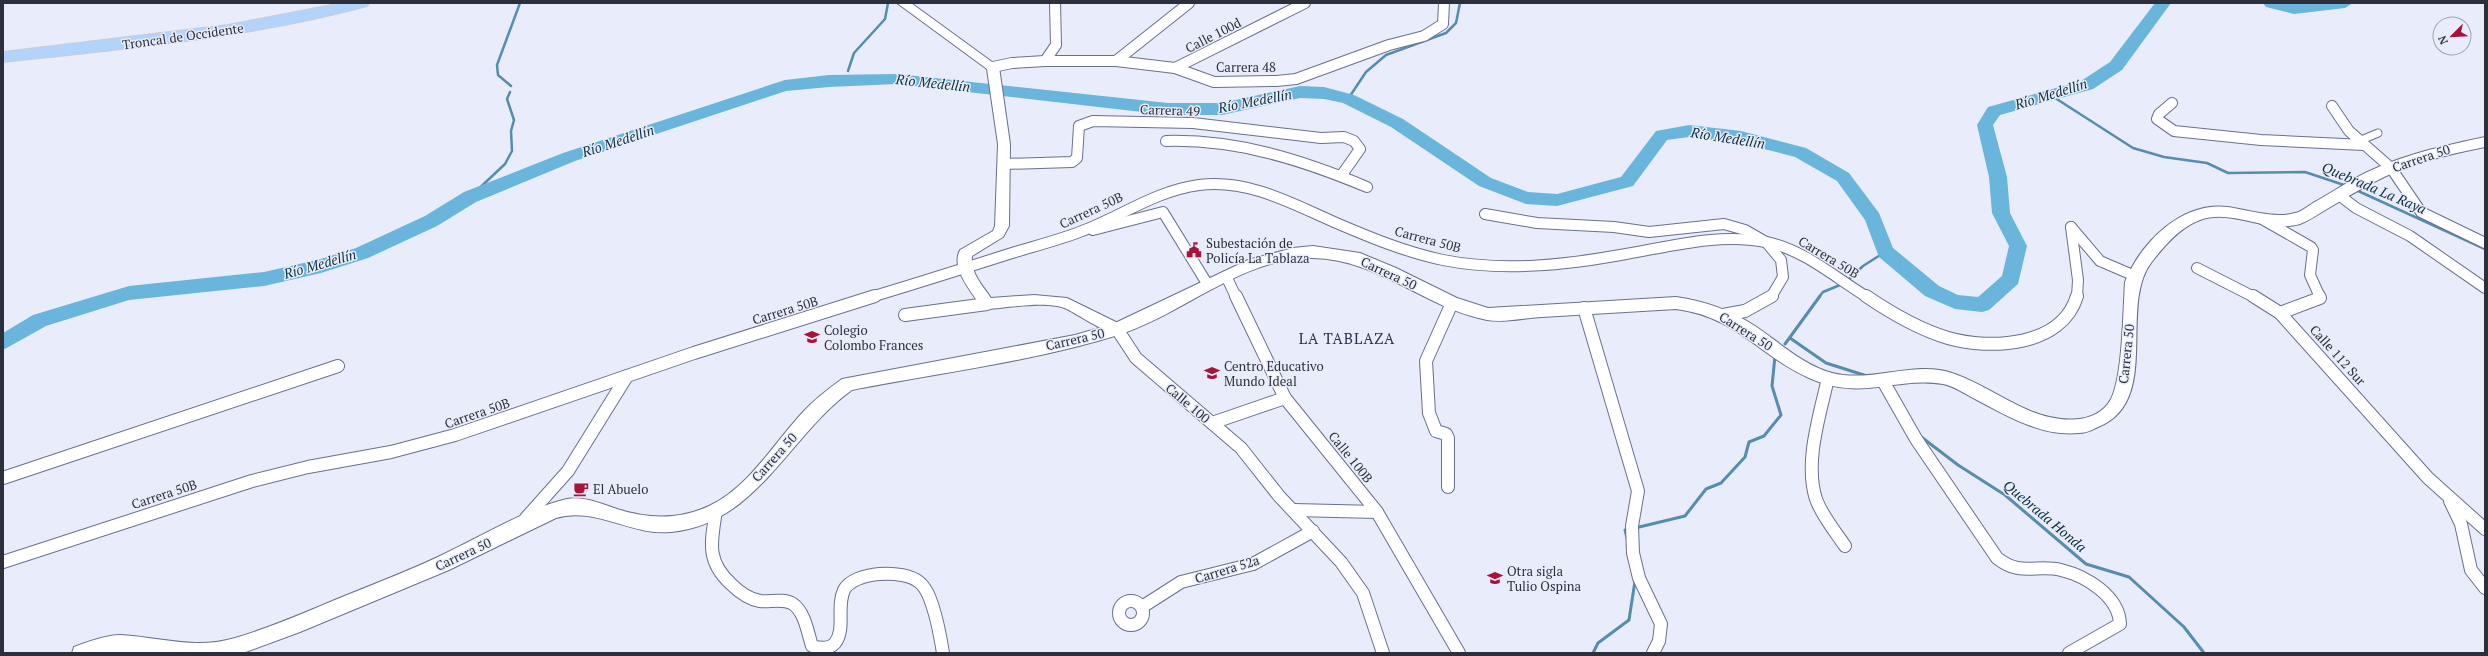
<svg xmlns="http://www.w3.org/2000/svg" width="2488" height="656" font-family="'PT Serif',serif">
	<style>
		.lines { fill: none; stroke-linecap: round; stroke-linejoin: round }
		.stream-far1 { stroke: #578dac; stroke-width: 2.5 }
		.stream { stroke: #578dac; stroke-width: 3 }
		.river { fill: #69b5db; fill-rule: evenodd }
		.pedestrian-casing { stroke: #68708e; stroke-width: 9 }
		.minor-far1-casing { stroke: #68708e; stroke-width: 12 }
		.minor-casing { stroke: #68708e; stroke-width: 14 }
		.tertiary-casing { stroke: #68708e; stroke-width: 2 }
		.secondary-casing { stroke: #68708e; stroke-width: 2 }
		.trunk-casing { stroke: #cccdd0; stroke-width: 2 }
		.pedestrian { stroke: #fff; stroke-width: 7 }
		.minor-far1 { stroke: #fff; stroke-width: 10 }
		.minor { stroke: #fff; stroke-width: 12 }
		.tertiary { fill: #fff; fill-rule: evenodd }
		.secondary { fill: #fff; fill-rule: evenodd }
		.trunk { fill: #b2d4fc; fill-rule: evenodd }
		.labels { text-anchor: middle; stroke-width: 3; stroke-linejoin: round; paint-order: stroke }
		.street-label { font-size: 13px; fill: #2c303d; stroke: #e9edfb }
		.poi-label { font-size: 13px; fill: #2c303d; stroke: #e9edfb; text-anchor: start }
		.water-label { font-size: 14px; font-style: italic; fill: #0c3040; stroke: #e9edfb }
		.quarter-label { font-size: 15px; letter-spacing: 1px; fill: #292f4a; stroke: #e9edfb }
	</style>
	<rect width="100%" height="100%" fill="#e9edfb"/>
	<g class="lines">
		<g class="stream-far1">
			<path d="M848 71 854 53 885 19 888 3"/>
			<path d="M511 86 498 75 497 65 520 3"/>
			<path d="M2052 96 2133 148 2164 157 2207 163 2228 173 2305 172 2347 186"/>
			<path d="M1348 99 1366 72 1386 55 1446 33 1456 23 1460 3"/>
			<path d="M2356 190 2485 249"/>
			<path d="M470 197 505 164 512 151 511 131 514 120 507 99 510 92"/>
			<path d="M1819 297 1823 292 1845 283 1863 266 1885 252"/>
		</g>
		<g class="stream">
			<path d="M1790 338 1826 363 1867 376"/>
			<path d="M1785 344 1820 296"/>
			<path d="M1920 436 1958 465 2005 495 2086 564 2129 577 2184 627 2204 653"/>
			<path d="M1635 528 1685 516 1706 489 1721 483 1745 457 1749 442 1764 436 1781 415 1772 386 1775 356"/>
			<path d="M1627 538 1625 530 1630 529"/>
			<path d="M1593 653 1598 643 1629 620 1635 581"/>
		</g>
		<g class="river">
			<path d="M2155 3H2171L2122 70 2093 89 2000 115 1993 125 2007 177 2010 213 2027 246 2018 284 1989 310 1982 312 1955 309 1925 296 1879 257 1865 220 1837 181 1795 157 1741 143 1689 137 1667 140 1633 186 1557 206 1526 204 1479 186 1391 127 1343 103 1324 99 1300 98 1222 115H1168L897 84 829 87 786 91 575 161 476 202 437 226 368 258 321 273 264 286 129 300 46 326 3 350V333L33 315 129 286 264 272 321 259 356 248 425 216 464 192 563 153 785 80 829 75 897 74 1168 103H1222L1300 86 1324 87 1354 95 1403 119 1491 178 1528 192 1557 194 1621 177 1656 131 1689 125 1741 131 1806 148 1849 173 1879 213 1893 248 1939 286 1958 295 1978 297 2002 276 2009 246 1992 213 1989 177 1977 125 1988 107 2081 81 2110 62Z"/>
			<path d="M2263 3H2353L2345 8 2294 14 2266 7Z"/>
		</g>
		<g class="pedestrian-casing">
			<path id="pedestrian" d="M2359 141 2378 133"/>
		</g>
		<g class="minor-far1-casing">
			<g id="minor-far1">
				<path d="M1045 61 1056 45 1055 3"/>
				<path d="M1116 61 1189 3"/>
				<path d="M993 67 1012 63 1045 61H1116L1175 68 1214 82 1277 81 1296 79 1389 45 1424 36 1443 24 1444 3"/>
				<path d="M1175 68 1305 3"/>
				<path d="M2172 103 2159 114 2157 119 2174 131 2261 140 2364 145"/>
				<path d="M2332 106 2349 131 2391 168 2421 212 2485 243"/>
				<path d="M1166 141C1237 139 1302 160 1367 187"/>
				<path d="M1004 164 1072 162 1077 158 1079 126 1093 121 1193 123 1321 138 1344 137 1354 141 1360 149 1341 176"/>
				<path d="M2339 195 2356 208 2410 236 2485 288"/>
				<path d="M1485 214 1537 223 1614 227 1649 232 1724 224 1745 230 1766 242 1781 260 1783 277 1771 297"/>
				<path d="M2262 219 2311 247 2313 250 2310 275 2320 297"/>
				<path d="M2071 227 2100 261 2135 276"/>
				<path d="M2071 227 2078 280 2077 297"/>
				<path d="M1093 230 1163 212 1208 285"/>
				<path d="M2197 268 2254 297"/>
				<path d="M1226 276 1236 297"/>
				<path d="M871 297C918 283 965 268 1012 253 1035 246 1059 240 1082 231 1122 216 1155 191 1199 185 1248 179 1291 203 1334 222 1369 237 1405 252 1443 260 1503 272 1566 265 1626 254 1672 246 1719 233 1766 242 1803 249 1836 278 1867 297"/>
			</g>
		</g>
		<g class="minor-casing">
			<g id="minor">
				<path d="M1236 296 1285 398 1377 512 1459 653"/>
				<path d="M1866 296C1891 313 1918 329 1948 338 1990 350 2062 347 2077 296"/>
				<path d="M2253 296 2280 313"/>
				<path d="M2319 296 2320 298 2280 313 2428 478 2485 529"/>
				<path d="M1584 308 1638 491 1632 526 1633 553 1639 578 1661 624 1659 641 1653 653"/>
				<path d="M905 315 987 304"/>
				<path d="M1723 315 1745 311 1772 296"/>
				<path d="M1117 329 1136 358 1241 448 1279 496 1341 562 1363 593 1383 653"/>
				<path d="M1828 378C1820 415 1804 462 1816 499 1822 516 1835 531 1845 546"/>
				<path d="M1883 381 1916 439 1997 558C2021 577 2035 564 2061 570 2086 576 2119 596 2120 624L2069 653"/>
				<path d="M1212 423 1285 398"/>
				<path d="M3 478 338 366"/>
				<path d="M1448 487V438L1446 434 1436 431 1429 413 1426 361 1452 303"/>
				<path d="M2450 501 2461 524 2471 570 2485 588"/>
				<path d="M1294 510 1377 512"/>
				<path d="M716 511C711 542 706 561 731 584 739 592 748 599 760 601 771 602 784 598 793 604 805 612 808 634 812 646 819 648 829 650 835 643 846 629 836 607 844 590 854 571 904 569 919 582 923 585 926 590 928 594 936 612 940 634 943 653"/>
				<path d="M526 518 568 471 627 376"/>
				<path d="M3 562 252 481 308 467 391 452 455 435 694 353 875 296"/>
				<circle cx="1131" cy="613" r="12"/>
				<path d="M1142 607 1181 582 1253 564 1313 531"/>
			</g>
		</g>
		<g class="tertiary-casing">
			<path id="tertiary" d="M897 3H911L999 67 1010 144 1009 226 1003 237 972 256C970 273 983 286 991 298L1034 295 1067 298 1122 325 1124 329 1122 333C1110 337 1079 315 1067 309 1047 300 1008 308 987 309L982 308C973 293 950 269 960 250L993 231 995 226 998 144 987 69Z"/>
		</g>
		<g class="secondary-casing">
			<path id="secondary" d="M2485 137V147C2450 154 2416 162 2384 177 2363 187 2342 200 2322 212 2315 216 2308 221 2300 224 2267 234 2232 208 2200 220 2180 227 2163 247 2151 263 2118 307 2162 402 2098 427 2092 430 2086 433 2079 433 2042 437 2007 416 1975 399 1965 394 1954 386 1943 384 1895 376 1862 402 1809 378 1758 355 1737 317 1676 309 1631 312 1587 314 1542 317 1525 318 1503 323 1487 320 1425 308 1378 259 1313 258 1244 256 1182 315 1118 335 1035 361 939 373 852 390 789 435 757 524 671 532 631 536 595 506 556 518L449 570 300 632 243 653H72L74 647C87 642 106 635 120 635 160 637 195 650 235 638 273 627 310 610 347 595 379 582 411 570 442 555 478 538 530 507 567 499 584 496 602 504 617 509 648 519 679 520 709 506 749 487 774 443 803 412 815 399 828 389 842 379L1075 335 1113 324 1248 260 1293 248 1313 246 1360 253 1396 268 1457 298 1488 308 1676 297C1705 301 1730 310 1755 326 1779 342 1803 365 1832 373 1871 383 1916 360 1952 373 1979 382 2002 399 2028 410 2053 421 2095 428 2111 399 2123 375 2123 311 2125 282 2141 242 2182 201 2228 207 2248 210 2275 219 2295 213 2301 212 2308 206 2313 203 2333 192 2353 178 2374 169 2410 153 2447 145 2485 137Z"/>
		</g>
		<g class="trunk-casing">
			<path id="trunk" d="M342 3H369L367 6C248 38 125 49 3 62V52L228 25Z"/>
		</g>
		<use href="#pedestrian" class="pedestrian"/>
		<use href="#minor-far1" class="minor-far1"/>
		<use href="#minor" class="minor"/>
		<use href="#tertiary" class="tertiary"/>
		<use href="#secondary" class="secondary"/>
		<use href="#trunk" class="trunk"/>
	</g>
	<defs>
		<g id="civic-bare" transform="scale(1.2)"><path d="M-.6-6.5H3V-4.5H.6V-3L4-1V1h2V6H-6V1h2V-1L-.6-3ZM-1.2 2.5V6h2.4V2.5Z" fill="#a91339" stroke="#e9edfb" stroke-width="2.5" paint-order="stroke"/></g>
		<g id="school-bare" transform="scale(1.2)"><path d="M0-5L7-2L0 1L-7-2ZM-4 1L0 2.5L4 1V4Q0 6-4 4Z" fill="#a91339" stroke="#e9edfb" stroke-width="2.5" paint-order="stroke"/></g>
		<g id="cafe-bare" transform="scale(1.2)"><path d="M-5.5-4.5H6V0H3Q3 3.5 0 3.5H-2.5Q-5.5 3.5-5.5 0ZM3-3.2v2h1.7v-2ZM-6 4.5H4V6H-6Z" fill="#a91339" stroke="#e9edfb" stroke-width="2.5" paint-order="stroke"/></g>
	</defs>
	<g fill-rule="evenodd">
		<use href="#civic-bare" x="1194" y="250"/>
		<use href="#school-bare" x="812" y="337"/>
		<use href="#school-bare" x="1212" y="373"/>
		<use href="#cafe-bare" x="581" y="489"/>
		<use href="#school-bare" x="1495" y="578"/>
	</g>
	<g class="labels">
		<g class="street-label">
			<text transform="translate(1213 35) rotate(-27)" y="5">Calle 100d</text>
			<text transform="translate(183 36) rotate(-8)" y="5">Troncal de Occidente</text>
			<text x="1246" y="72">Carrera 48</text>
			<text transform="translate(1170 110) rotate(2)" y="5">Carrera 49</text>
			<text transform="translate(2421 158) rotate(-19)" y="5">Carrera 50</text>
			<text transform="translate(1091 210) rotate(-25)" y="5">Carrera 50B</text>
			<text transform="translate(1428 239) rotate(15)" y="5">Carrera 50B</text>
			<text transform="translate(1829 257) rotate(31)" y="5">Carrera 50B</text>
			<text transform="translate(1389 273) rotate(25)" y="5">Carrera 50</text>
			<text transform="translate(785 310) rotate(-17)" y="5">Carrera 50B</text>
			<text transform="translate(1746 331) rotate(32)" y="5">Carrera 50</text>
			<text transform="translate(1075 339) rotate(-13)" y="5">Carrera 50</text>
			<text transform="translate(2126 354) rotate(-84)" y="5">Carrera 50</text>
			<text transform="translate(2338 355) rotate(48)" y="5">Calle 112 Sur</text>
			<text transform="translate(1188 403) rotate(40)" y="5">Calle 100</text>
			<text transform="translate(477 413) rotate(-19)" y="5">Carrera 50B</text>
			<text transform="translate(774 457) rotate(-48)" y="5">Carrera 50</text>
			<text transform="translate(1351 457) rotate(51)" y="5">Calle 100B</text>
			<text transform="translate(164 494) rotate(-18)" y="5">Carrera 50B</text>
			<text transform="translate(463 554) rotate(-25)" y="5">Carrera 50</text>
			<text transform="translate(1227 569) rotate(-17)" y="5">Carrera 52a</text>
		</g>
		<g class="poi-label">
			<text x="1206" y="248">Subestación de<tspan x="1206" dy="15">Policía La Tablaza</tspan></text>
			<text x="824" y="335">Colegio<tspan x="824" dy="15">Colombo Frances</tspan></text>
			<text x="1224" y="371">Centro Educativo<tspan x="1224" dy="15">Mundo Ideal</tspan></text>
			<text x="593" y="494">El Abuelo</text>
			<text x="1507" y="576">Otra sigla<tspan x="1507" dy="15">Tulio Ospina</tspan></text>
		</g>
		<g class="water-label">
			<text transform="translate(933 83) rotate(6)" y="5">Río Medellín</text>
			<text transform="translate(2051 94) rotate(-17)" y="5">Río Medellín</text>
			<text transform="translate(1255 101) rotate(-11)" y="5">Río Medellín</text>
			<text transform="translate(1728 138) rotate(9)" y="5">Río Medellín</text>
			<text transform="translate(618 141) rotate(-18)" y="5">Río Medellín</text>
			<text transform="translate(2374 188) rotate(23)" y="5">Quebrada La Raya</text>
			<text transform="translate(320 264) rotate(-16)" y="5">Río Medellín</text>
			<text transform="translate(2045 516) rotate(40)" y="5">Quebrada Honda</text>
		</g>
		<g class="quarter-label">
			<text x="1347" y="344">LA TABLAZA</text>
		</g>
	</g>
	<rect width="2488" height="656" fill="none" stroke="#2c303d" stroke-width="8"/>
	<g transform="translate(2452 36) rotate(246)"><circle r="19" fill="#e9edfb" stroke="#9da1af"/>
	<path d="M0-3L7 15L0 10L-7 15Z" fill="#a91339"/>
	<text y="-6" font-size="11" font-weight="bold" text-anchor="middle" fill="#2c303d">N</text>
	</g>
</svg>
